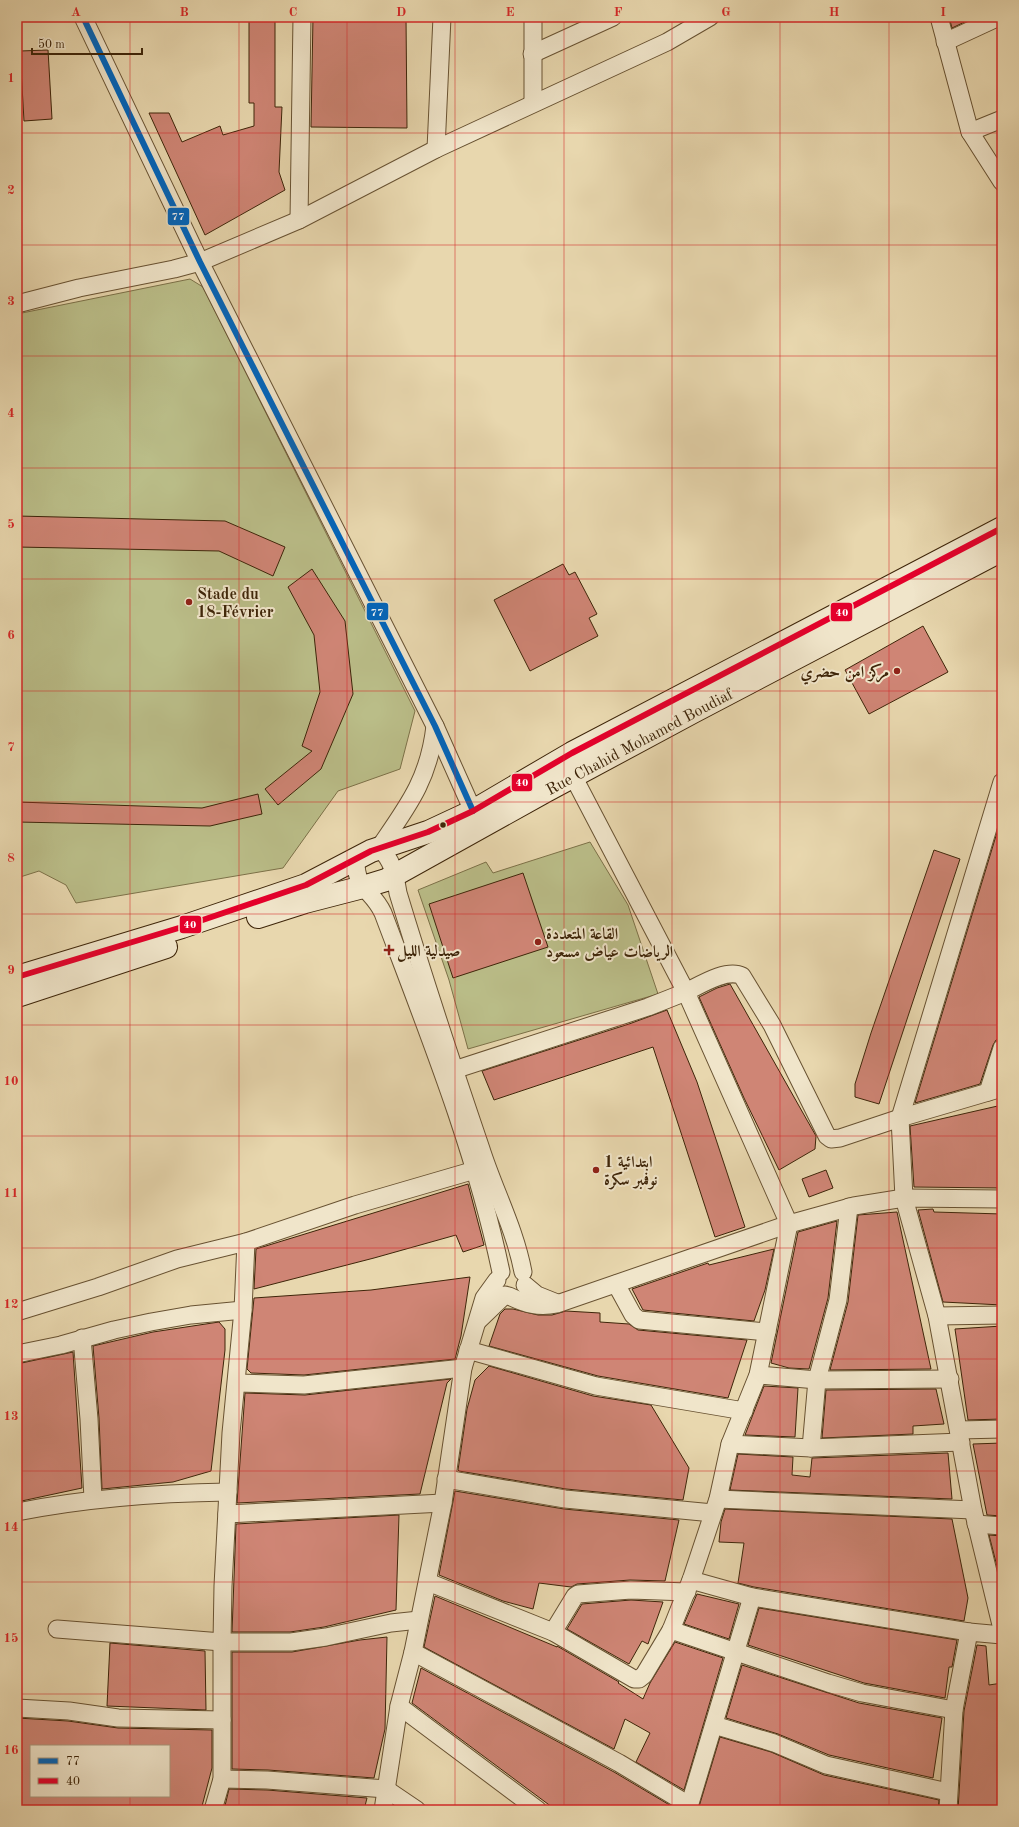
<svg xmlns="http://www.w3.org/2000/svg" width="1019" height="1827" font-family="'Old Standard TT',Amiri,serif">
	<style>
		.green { fill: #babd88; stroke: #7c7148 }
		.building { fill: #cf8575; stroke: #3e2509; fill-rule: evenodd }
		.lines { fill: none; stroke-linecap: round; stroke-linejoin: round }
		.minor-casing { stroke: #685232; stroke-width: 19 }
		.secondary-casing { stroke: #3e2509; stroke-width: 24 }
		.minor { stroke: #f0e5ca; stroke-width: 17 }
		.secondary { stroke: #f0e5ca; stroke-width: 22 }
		.bus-1-casing { stroke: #f0e5ca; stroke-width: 9 }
		.bus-2-casing { stroke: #f0e5ca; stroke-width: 9 }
		.bus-1 { stroke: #0065bd; stroke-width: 6 }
		.bus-2 { stroke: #e4002b; stroke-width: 6 }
		.grid { fill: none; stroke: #d62828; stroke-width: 1; stroke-opacity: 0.55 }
		.poi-dot { fill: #8f2418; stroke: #f0e5ca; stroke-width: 1.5 }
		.bus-dot { fill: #3e2509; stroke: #f0e5ca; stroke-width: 1.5 }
		.labels { text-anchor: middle; stroke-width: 4; stroke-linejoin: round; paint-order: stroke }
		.poi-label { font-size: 16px; font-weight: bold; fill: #3e2509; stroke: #f0e5ca; text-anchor: start }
		.street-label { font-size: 16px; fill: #3e2509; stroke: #f0e5ca }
		.line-badge { stroke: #f0e5ca; stroke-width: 1.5 }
		.badge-label { font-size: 11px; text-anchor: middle; font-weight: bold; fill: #fff }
		.neatline { fill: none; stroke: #d62828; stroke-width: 1.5 }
		.grid-label { font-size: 13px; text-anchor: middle; font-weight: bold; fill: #d62828 }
	</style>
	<rect width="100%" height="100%" fill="#e8d7ae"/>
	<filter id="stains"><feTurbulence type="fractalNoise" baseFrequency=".005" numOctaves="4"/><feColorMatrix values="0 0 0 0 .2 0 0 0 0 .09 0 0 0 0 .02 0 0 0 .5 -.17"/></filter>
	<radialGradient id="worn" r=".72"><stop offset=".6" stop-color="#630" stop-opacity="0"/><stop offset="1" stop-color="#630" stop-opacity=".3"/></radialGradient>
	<g class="green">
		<path d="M190 279 203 287 415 711 400 769 338 791 283 868 76 903 66 885 39 871 17 878V314Z"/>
		<path d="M590 842 628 905 658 994 468 1049 449 980 418 890 486 862 493 873Z"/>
	</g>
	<g class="building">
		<path d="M249 17H275V107H282L279 172 285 190 205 235 149 113H169L182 142 220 126 223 135 254 126V103H249Z"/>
		<path d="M313 17H406L407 128 311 127Z"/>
		<path d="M949 17H975L952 28Z"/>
		<path d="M48 50 52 119 24 121 20 51Z"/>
		<path d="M17 516 225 521 285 547 273 576 219 551 17 547Z"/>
		<path d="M563 564 569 575 575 572 597 614 589 618 598 636 530 671 494 600Z"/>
		<path d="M312 569 345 621 353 694 321 769 278 805 265 789 312 751 302 746 320 692 314 635 288 587Z"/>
		<path d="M923 626 948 672 869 714 845 670Z"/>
		<path d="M258 794 262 814 210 826 17 822V802L202 808Z"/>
		<path d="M1002 816V1038L996 1040 993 1045 980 1084 915 1103Z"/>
		<path d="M934 850 960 859 879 1104 855 1097V1084L871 1033Z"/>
		<path d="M523 873 548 947 453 978 429 904Z"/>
		<path d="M730 984 816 1136 815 1149 779 1170 744 1098 699 997 717 988Z"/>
		<path d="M667 1010 697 1082 745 1227 715 1237 653 1047 494 1100 482 1071 629 1024Z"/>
		<path d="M1002 1105V1188L914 1187 910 1126Z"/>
		<path d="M826 1170 833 1188 809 1197 802 1179Z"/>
		<path d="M468 1184 484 1245 463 1252 456 1235 374 1258 254 1289 256 1249Z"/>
		<path d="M933 1209 934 1212 1002 1214V1305L943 1302 918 1210Z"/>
		<path d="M897 1212 931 1369 830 1370 848 1302 858 1215Z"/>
		<path d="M837 1221 828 1298 809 1369 789 1368 771 1363 798 1232Z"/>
		<path d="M774 1249 765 1290 754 1321 643 1310 632 1289 708 1263 709 1265Z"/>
		<path d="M470 1277 461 1336 455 1359 304 1375 251 1373 247 1369 254 1298 371 1290Z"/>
		<path d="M505 1309H513L538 1315H552L566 1311 600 1313V1322L629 1324 638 1330 747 1340 728 1398 598 1376 489 1346 500 1314Z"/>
		<path d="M219 1322 225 1329V1350L211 1471 173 1482 102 1489 99 1418 93 1346 153 1332Z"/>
		<path d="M1002 1326V1419L968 1420 955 1329Z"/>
		<path d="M73 1352 82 1488 17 1502V1364Z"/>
		<path d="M489 1366 593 1396 651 1405 689 1468 683 1500 566 1489 459 1471 458 1470 467 1409 475 1380Z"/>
		<path d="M451 1379 447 1383 420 1494 237 1503 245 1393 305 1395Z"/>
		<path d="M764 1386 798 1388 795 1437 745 1435Z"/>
		<path d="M936 1389 944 1424 913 1426V1434L822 1438 826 1390Z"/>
		<path d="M1002 1443V1516L987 1515 973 1444Z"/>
		<path d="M948 1453 952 1499 730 1490 738 1454 793 1457 792 1475 810 1477 812 1458Z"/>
		<path d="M455 1491 564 1509 679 1520 665 1581 630 1580 577 1584 571 1587 539 1583 533 1609 503 1601 439 1575Z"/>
		<path d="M725 1509 952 1519 968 1598 964 1621 754 1587 738 1583 744 1543 719 1542 721 1522Z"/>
		<path d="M399 1515 396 1610 324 1627 290 1632H232L236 1524Z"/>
		<path d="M989 1535 1002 1536V1582H1001Z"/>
		<path d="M697 1594 739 1604 729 1639 684 1624Z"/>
		<path d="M435 1596 557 1647V1646L619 1682 618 1683 643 1699 650 1683 675 1642 723 1658 684 1790 636 1762 650 1733 625 1719 614 1749 424 1647Z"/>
		<path d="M631 1600 663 1602 648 1644 642 1641 629 1664 567 1629 582 1604Z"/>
		<path d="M759 1608 957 1640 952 1667H949L945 1698 864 1683 748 1645Z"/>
		<path d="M387 1637 385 1729 374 1778 268 1770 232 1769V1652H292L360 1640Z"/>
		<path d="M110 1643 205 1651 206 1710 107 1706Z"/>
		<path d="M977 1645 986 1646 989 1685 1002 1683V1810H958L964 1711Z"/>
		<path d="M742 1665 859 1703 942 1718 933 1778 829 1755 778 1734 726 1718Z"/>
		<path d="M421 1668 614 1772 678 1810H556L412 1703Z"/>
		<path d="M17 1718 68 1721 118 1728 212 1730V1768L201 1810H17ZM31 1746H169V1796H31Z"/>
		<path d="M720 1737 771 1752 824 1775 939 1800 938 1810H698Z"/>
		<path d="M229 1789 267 1790 367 1798 364 1810H224Z"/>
	</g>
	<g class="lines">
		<g class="minor-casing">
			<g id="minor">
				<path d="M83 17 200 262 435 726 473 811"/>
				<path d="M533 17V103"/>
				<path d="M939 17 970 132 1002 182"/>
				<path d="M945 42 999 17"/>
				<path d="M532 54 613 17"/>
				<path d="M970 132 1002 119"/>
				<path d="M436 149 442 17"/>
				<path d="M299 220 302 17"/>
				<path d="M17 304 79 288 174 269 200 262 299 220 436 149 667 42 710 17"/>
				<path d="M435 726C429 779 408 806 379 848 393 860 395 875 398 893 424 979 452 1064 481 1149 494 1190 515 1229 523 1272"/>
				<path d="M1002 782 900 1118 904 1198 937 1316 973 1510 1002 1629"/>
				<path d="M356 859C355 890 372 889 383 913 427 1030 475 1148 501 1272"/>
				<path d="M454 1070 648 1007 686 992 573 776"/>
				<path d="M988 1092 1002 1048"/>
				<path d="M616 1284 633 1315 639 1320 767 1332"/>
				<path d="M525 1285 537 1295 557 1303"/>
				<path d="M509 1296C526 1304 538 1308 557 1304L789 1224 854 1206 904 1198 1002 1199"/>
				<path d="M17 1312 98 1287 177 1259 246 1242 355 1205 475 1170"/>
				<path d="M937 1316 1002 1315"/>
				<path d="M478 1321 505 1295"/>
				<path d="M82 1338 89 1419 93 1499"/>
				<path d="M468 1350 596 1386 744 1411"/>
				<path d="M17 1354 61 1345 114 1330 151 1322 191 1315 243 1310"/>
				<path d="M758 1375 817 1380 950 1379"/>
				<path d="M237 1383 304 1385 463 1368"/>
				<path d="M959 1430 1002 1429"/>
				<path d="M730 1444 811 1448 961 1442"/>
				<path d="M811 1448 817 1380 838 1300 849 1207"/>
				<path d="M446 1479 565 1499 713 1513"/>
				<path d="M718 1499 973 1510"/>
				<path d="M17 1512C87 1498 157 1493 228 1492"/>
				<path d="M227 1514 443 1503"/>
				<path d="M976 1524 1002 1526"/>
				<path d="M691 1580 752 1597 969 1632"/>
				<path d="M428 1582 553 1632 634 1679H639L644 1675 671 1630 691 1580 718 1499 730 1444 758 1375 789 1224 686 992C700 985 727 968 742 976L772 1025 827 1136 831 1139 840 1138 900 1118 1002 1088"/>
				<path d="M57 1629 222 1642H291L326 1637 391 1623 419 1620"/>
				<path d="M671 1630 828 1683 862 1693 954 1710"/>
				<path d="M553 1632 575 1596 578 1594 631 1590 687 1592"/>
				<path d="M413 1652 619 1763 689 1805"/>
				<path d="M399 1706 538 1810"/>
				<path d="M17 1708 69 1711 118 1718 222 1720"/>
				<path d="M714 1725 774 1743 826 1765 948 1792"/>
				<path d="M222 1779 267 1780 386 1789 417 1810"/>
				<path d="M213 1810 222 1779V1642L223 1586 231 1433 243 1310 246 1242"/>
				<path d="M383 1810 399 1706 413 1652 443 1503 463 1368 484 1298 497 1280"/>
				<path d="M688 1810 752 1597"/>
				<path d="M948 1810 954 1710 969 1632 1002 1635"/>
			</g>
		</g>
		<g class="secondary-casing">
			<g id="secondary">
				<path d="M258 917 305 902 363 887 386 880 546 791 693 712 1002 550"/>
				<path d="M17 977 182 927 306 885 371 851 428 832 473 811 572 753 1002 528"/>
				<path d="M17 996 166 947"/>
			</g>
		</g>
		<use href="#minor" class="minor"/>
		<use href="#secondary" class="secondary"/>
		<g class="bus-1-casing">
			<path id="bus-1" d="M83 17 200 262 435 726 473 811"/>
		</g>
		<g class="bus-2-casing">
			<path id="bus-2" d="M17 977 182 927 306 885 371 851 428 832 473 811 572 753 1002 528"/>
		</g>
		<use href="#bus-1" class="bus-1"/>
		<use href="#bus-2" class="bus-2"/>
	</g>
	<path class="grid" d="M130 17V1746M239 17V1810M347 17V1810M455 17V1810M564 17V1810M672 17V1810M780 17V1810M889 17V1810M17 133H1002M17 245H1002M17 356H1002M17 468H1002M17 579H1002M17 691H1002M17 802H1002M17 914H1002M17 1025H1002M17 1136H1002M17 1248H1002M17 1359H1002M17 1471H1002M17 1582H1002M17 1694H1002M130 1796V1810"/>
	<g class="poi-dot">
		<circle cx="189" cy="602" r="4"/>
		<circle cx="897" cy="671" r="4"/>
		<circle cx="538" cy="942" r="4"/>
		<path d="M387 944h4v4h4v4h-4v4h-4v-4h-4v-4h4z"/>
		<circle cx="596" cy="1170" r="4"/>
	</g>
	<circle class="bus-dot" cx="443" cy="825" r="3.5"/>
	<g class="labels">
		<g class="poi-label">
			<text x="197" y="599">Stade du<tspan x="197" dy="18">18-Février</tspan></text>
			<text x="889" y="677" text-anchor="end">مركز امن حضري</text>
			<text x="546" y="939">القاعة المتعددة<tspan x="546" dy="18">الرياضات عياض مسعود</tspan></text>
			<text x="397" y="956">صيدلية الليل</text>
			<text x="604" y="1167">ابتدائية 1<tspan x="604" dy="18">نوفمبر سكرة</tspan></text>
		</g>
		<g class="street-label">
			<text transform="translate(639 741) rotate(-28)" y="6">Rue Chahid Mohamed Boudiaf</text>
		</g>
	</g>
	<g class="line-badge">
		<rect x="167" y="207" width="23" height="19" rx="4" fill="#0065bd"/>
		<rect x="366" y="602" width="23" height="19" rx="4" fill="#0065bd"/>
		<rect x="830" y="602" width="23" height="20" rx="4" fill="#e4002b"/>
		<rect x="511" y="773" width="22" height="19" rx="4" fill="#e4002b"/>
		<rect x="179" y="915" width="23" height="19" rx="4" fill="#e4002b"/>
	</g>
	<g class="badge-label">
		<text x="178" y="220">77</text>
		<text x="377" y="616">77</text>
		<text x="842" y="616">40</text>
		<text x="522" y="786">40</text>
		<text x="190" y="928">40</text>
	</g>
	<rect width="1019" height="1827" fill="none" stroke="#e8d7ae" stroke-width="44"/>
	<rect x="30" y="1745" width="140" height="52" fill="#f0e5ca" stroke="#a9987d"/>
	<rect x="38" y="1758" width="20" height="6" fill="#0065bd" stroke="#a9987d"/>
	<text x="66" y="1765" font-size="12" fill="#3e2509">77</text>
	<rect x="38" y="1778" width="20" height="6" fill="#e4002b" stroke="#a9987d"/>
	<text x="66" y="1785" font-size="12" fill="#3e2509">40</text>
	<path d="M32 48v6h110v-6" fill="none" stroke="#3e2509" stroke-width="2"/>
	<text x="38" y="48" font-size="12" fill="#3e2509" stroke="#f0e5ca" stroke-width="3" paint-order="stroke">50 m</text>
	<rect x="22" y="22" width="975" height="1783" class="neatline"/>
	<g class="grid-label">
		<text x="76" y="16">A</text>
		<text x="184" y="16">B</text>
		<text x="293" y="16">C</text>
		<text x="401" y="16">D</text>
		<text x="510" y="16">E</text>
		<text x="618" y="16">F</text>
		<text x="726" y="16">G</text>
		<text x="834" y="16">H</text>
		<text x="943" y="16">I</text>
		<text x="11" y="82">1</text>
		<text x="11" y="194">2</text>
		<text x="11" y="305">3</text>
		<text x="11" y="417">4</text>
		<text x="11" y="528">5</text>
		<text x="11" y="639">6</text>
		<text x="11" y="751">7</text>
		<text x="11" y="862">8</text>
		<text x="11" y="974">9</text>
		<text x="11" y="1085">10</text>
		<text x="11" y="1197">11</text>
		<text x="11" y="1308">12</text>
		<text x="11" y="1420">13</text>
		<text x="11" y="1531">14</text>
		<text x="11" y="1642">15</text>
		<text x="11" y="1754">16</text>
	</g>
	<rect width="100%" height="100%" filter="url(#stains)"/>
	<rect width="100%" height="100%" fill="url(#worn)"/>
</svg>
